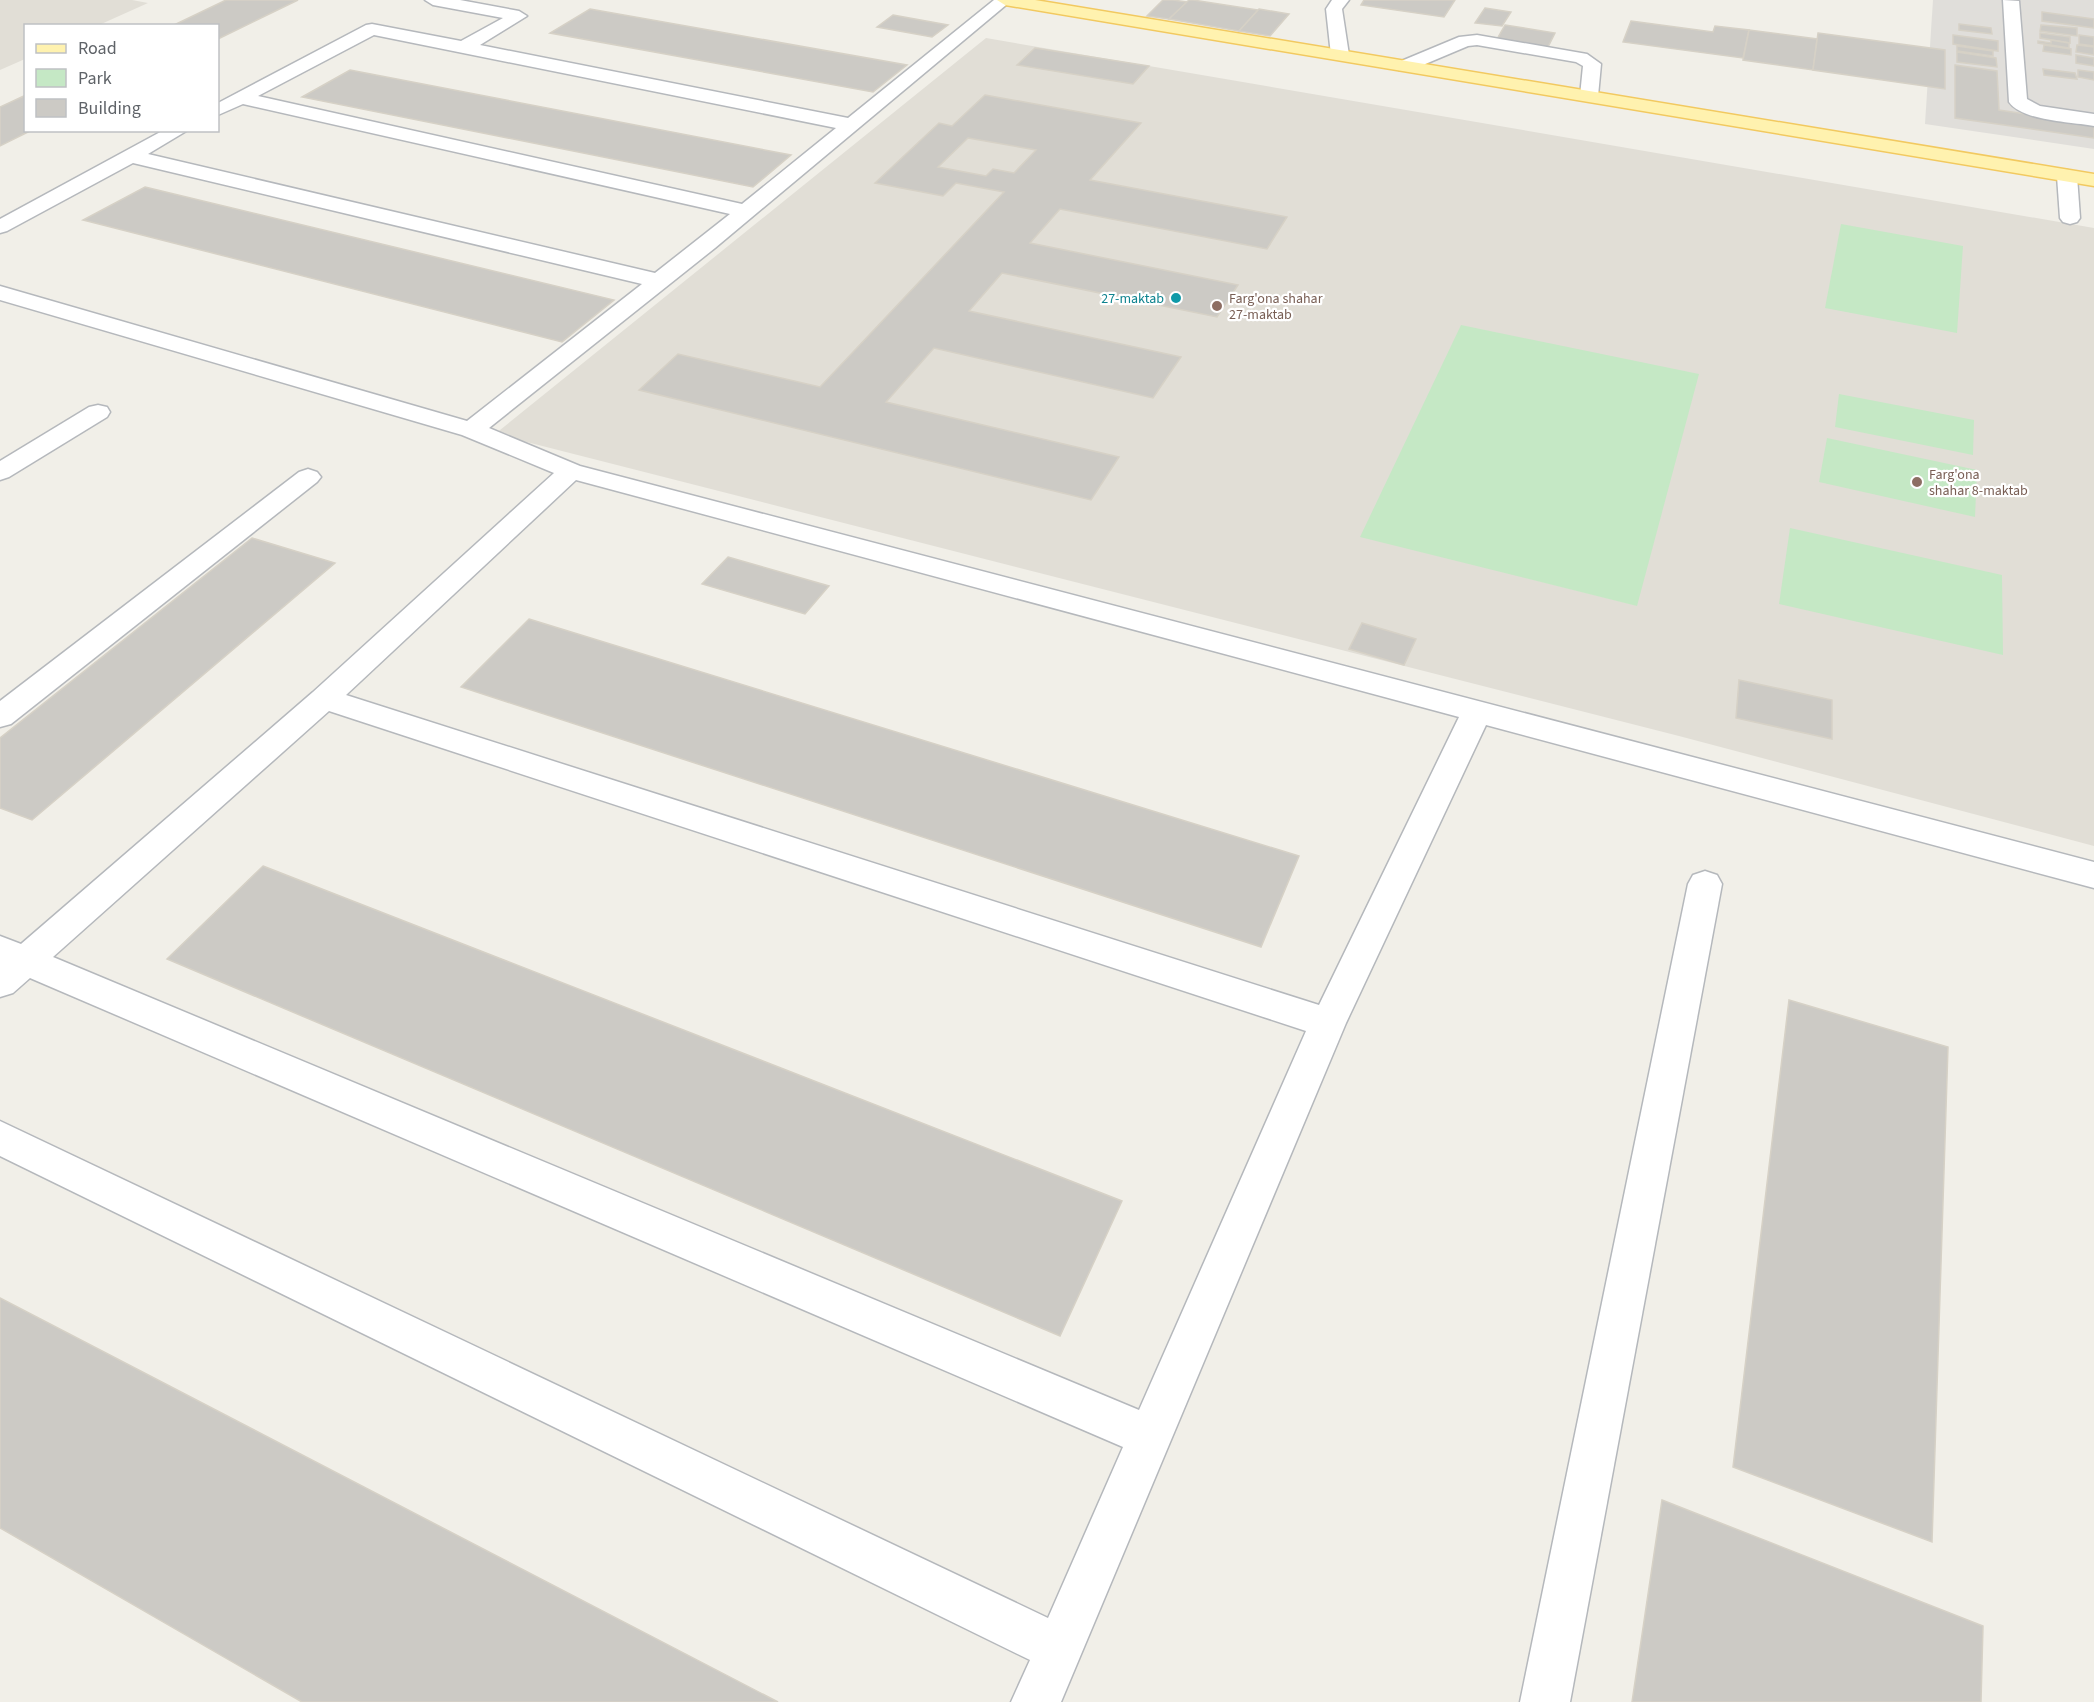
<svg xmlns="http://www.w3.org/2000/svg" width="2094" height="1702" font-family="'Source Sans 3',sans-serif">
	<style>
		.industrial { fill: #e0deda }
		.education { fill: #e1ded6 }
		.green { fill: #c5e8c5 }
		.building { fill: #cccac5; stroke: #d6d1c6; stroke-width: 1.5; fill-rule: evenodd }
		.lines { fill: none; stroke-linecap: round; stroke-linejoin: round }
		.minor-casing { stroke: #b5b8bc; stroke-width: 3 }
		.major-casing { stroke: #f2c960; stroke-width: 3 }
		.minor { fill: #fff; fill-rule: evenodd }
		.major { fill: #fff2af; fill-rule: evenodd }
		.culture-dot { fill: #0f9aa8; stroke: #fff; stroke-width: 2 }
		.education-dot { fill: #8d6e63; stroke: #fff; stroke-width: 2 }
		.labels { text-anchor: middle; stroke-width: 4.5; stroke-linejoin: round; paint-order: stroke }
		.far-culture-label { font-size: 14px; fill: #0d838f; stroke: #fff; text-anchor: end }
		.far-education-label { font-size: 14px; fill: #785e54; stroke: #fff; text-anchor: start }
	</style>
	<rect width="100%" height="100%" fill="#f1efe8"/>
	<path class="industrial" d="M1933 0H2094V149L1925 124Z"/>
	<g class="education">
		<path d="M0 0H132L148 3 99 25 26 26 25 59 0 70Z"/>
		<path d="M986 38 2094 228V846L1679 736 495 434Z"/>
	</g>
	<g class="green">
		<path d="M1841 224 1963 246 1957 333 1825 308Z"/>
		<path d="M1461 325 1699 374 1637 606 1360 537Z"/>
		<path d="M1839 394 1974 420 1973 455 1835 427Z"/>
		<path d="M1827 438 1977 470 1975 517 1819 482Z"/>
		<path d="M1790 528 2002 575 2003 655 1779 604Z"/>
	</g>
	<g class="building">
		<path d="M226 0H298L218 39V26H172Z"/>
		<path d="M1163 0H1173L1187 2 1169 19 1147 16Z"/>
		<path d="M1189 0H1193L1258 10 1239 31 1169 19Z"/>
		<path d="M1364 0H1455L1444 17 1361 5Z"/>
		<path d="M1485 8 1511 12 1502 26 1475 23Z"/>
		<path d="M590 9 907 65 873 92 550 33Z"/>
		<path d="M1259 9 1289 14 1270 36 1239 31Z"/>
		<path d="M2042 12 2094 19V28L2042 21Z"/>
		<path d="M893 15 948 25 932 37 877 27Z"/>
		<path d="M1631 21 1713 32 1715 26 1749 30 1743 58 1623 42Z"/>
		<path d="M1959 24 1991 28 1992 34 1959 30Z"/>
		<path d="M1505 25 1555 33 1547 49 1496 41Z"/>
		<path d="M2041 25 2077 28V36L2040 31Z"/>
		<path d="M1749 30 1817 39 1813 70 1743 60Z"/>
		<path d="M1818 33 1945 50V89L1813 70Z"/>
		<path d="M2040 33 2070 37V43L2040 38Z"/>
		<path d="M1953 35 1998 41V51L1953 44Z"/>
		<path d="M2079 35 2094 37V46L2079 44Z"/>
		<path d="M2051 40 2069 43V48L2038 43V41L2051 43Z"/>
		<path d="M2044 45 2071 49V55L2043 51Z"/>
		<path d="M2077 45 2094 47V55L2076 52Z"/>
		<path d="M1957 46 1993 51V56L1957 51Z"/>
		<path d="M1035 48 1149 66 1133 84 1017 65Z"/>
		<path d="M1957 52 1996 58 1997 67 1957 62Z"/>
		<path d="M2076 55 2094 58V66L2076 63Z"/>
		<path d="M1955 65 1997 71 1999 110 2094 124V138L1955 118Z"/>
		<path d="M2043 69 2075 73 2077 79 2044 75Z"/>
		<path d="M350 70 791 155 753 187 302 97Z"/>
		<path d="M2078 70 2094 72V80L2078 77Z"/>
		<path d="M26 95V130H32L0 146V107Z"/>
		<path d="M985 95 1141 123 1090 180 1287 217 1267 249 1060 209 1030 243 1238 285 1217 317 1002 273 969 311 1181 357 1153 398 934 348 886 402 1119 457 1091 500 639 390 678 354 820 387 1004 192 956 183 943 196 875 183 939 123 952 126ZM968 138 1036 150 1014 173 993 169 986 176 938 167Z"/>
		<path d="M145 187 614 300 562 342 83 220Z"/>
		<path d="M252 538 335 563 32 820 0 808V738Z"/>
		<path d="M728 557 829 586 805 614 702 584Z"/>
		<path d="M529 619 1299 856 1261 947 461 687Z"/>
		<path d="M1362 623 1416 639 1404 665 1349 649Z"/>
		<path d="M1739 680 1832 700V739L1736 718Z"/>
		<path d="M263 866 1122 1201 1060 1336 167 959Z"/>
		<path d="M1789 1000 1948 1047 1932 1542 1733 1467Z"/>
		<path d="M0 1298 778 1702H302L0 1528Z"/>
		<path d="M1662 1500 1983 1626 1981 1702H1632Z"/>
	</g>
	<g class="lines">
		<g class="minor-casing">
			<g id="minor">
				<path d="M425 0H460L519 11 527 16 480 45 848 118 994 0H1012L715 248 489 428 580 466 2094 862V888L1486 725 1346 1023 1061 1702H1011L1030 1660 0 1156V1121L1048 1618 1123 1447 30 978 13 993 0 997V936L21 944 313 692 554 473 462 435 0 300V286L467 421 642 284 133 163 7 231 0 233V219L164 130H188L148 154 655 273 730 214 243 104 218 115V103L366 25 372 24 461 41 503 18 433 5ZM374 35 836 128 742 204 258 96ZM576 480 1459 717 1319 1005 346 695ZM329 711 1306 1031 1139 1410 53 957Z"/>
				<path d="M1332 0H1349L1342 9 1349 55 1346 59H1334L1331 55 1326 9Z"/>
				<path d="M2003 0 2019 1 2027 99 2040 106 2094 114V126C2072 122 2022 121 2009 102Z"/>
				<path d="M1477 35 1587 54 1601 64 1598 96 1596 100H1582L1580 96 1583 66 1576 62 1477 45 1468 46 1411 70H1399L1396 66 1399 62 1459 37Z"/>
				<path d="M2067 170 2074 172 2077 176 2080 218 2077 222 2070 224 2063 222 2060 218 2057 176 2060 172Z"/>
				<path d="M98 405 107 407 110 412 107 417 9 477 0 480V461L89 407Z"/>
				<path d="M308 469 317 472 321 477 317 482 11 724 0 727V701L299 472Z"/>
				<path d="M1705 871 1717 875 1722 884 1570 1702H1520L1688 884 1693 875Z"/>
			</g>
		</g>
		<g class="major-casing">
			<path id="major" d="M997 0H1035L2094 174V186L1005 5Z"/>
		</g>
		<use href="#minor" class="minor"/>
		<use href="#major" class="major"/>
	</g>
	<circle class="culture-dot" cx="1176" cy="298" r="6"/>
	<g class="education-dot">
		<circle cx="1217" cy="306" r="6"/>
		<circle cx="1917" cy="482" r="6"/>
	</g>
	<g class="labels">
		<g class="far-culture-label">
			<text x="1164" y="303">27-maktab</text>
		</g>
		<g class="far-education-label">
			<text x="1229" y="303">Farg'ona shahar<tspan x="1229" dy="16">27-maktab</tspan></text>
			<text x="1929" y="479">Farg'ona<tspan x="1929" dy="16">shahar 8-maktab</tspan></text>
		</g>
	</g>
	<rect x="24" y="24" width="195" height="108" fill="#ffffff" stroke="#bfc1c3" stroke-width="1.5"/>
	<rect x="36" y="44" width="30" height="9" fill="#fff2af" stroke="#bfc1c3" stroke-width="1.5"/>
	<text x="78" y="54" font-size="18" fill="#5f6368">Road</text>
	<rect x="36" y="69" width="30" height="18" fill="#c5e8c5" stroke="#bfc1c3" stroke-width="1.5"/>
	<text x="78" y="84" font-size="18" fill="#5f6368">Park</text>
	<rect x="36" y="99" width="30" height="18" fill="#cccac5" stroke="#bfc1c3" stroke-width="1.5"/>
	<text x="78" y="114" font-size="18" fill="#5f6368">Building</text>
</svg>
